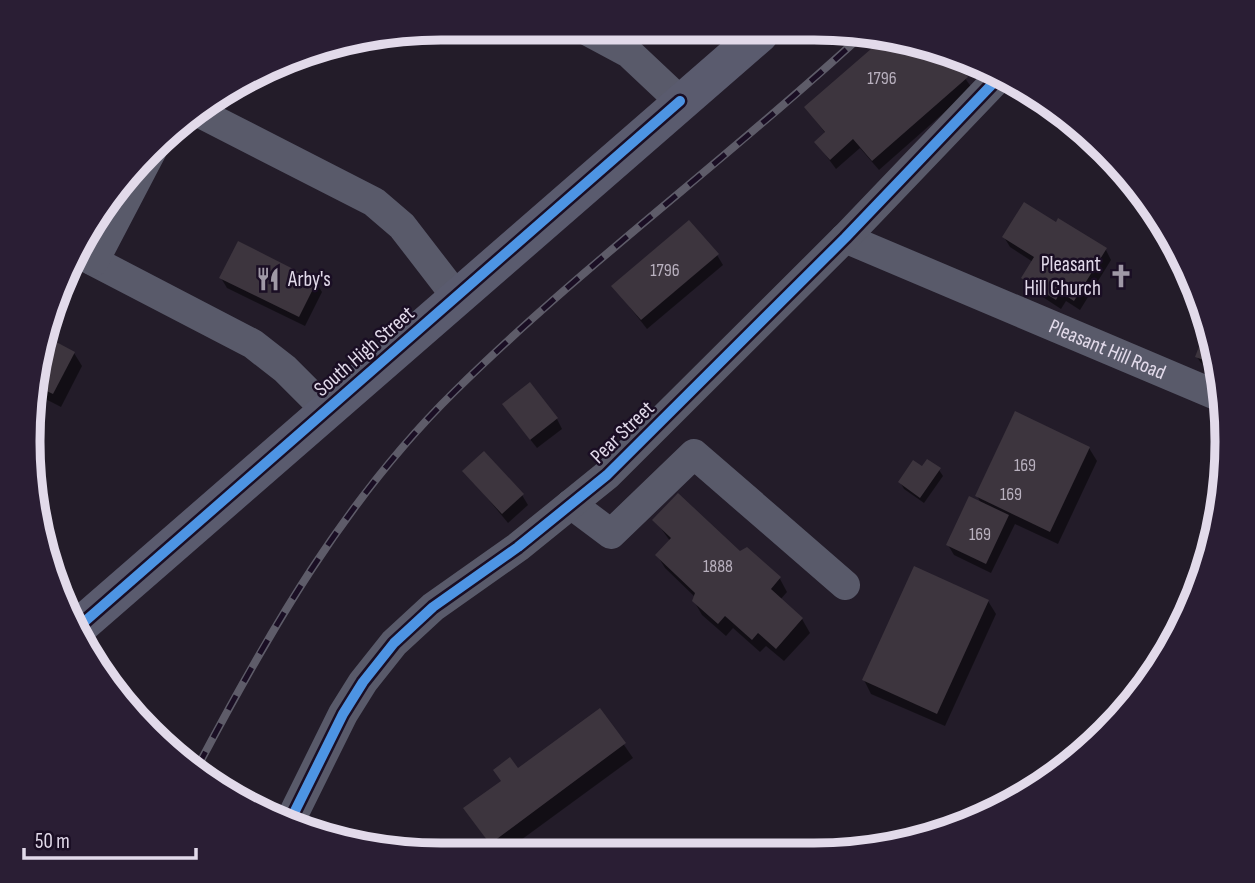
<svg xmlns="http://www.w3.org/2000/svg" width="1255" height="883" font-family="'Sofia Sans Condensed',sans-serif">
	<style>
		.shadow { fill: #0007 }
		.building { fill: #3d353e }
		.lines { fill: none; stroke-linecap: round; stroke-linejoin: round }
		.minor { stroke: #595a6a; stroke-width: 30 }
		.major { stroke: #5a5b6e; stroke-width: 37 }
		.rail-casing { stroke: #5e5c69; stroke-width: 8 }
		.rail { stroke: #1a0e24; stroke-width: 5; stroke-dasharray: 16; stroke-linecap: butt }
		.cycleway-casing { stroke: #1a0e24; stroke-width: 15 }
		.cycleway { stroke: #4d94e3; stroke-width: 10 }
		.labels { text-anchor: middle; stroke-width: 5; stroke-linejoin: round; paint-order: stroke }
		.number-label { font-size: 18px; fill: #b9b1bf }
		.poi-label { font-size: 21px; fill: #e2daea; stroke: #1a0e24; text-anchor: end }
		.street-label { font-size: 21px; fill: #e2daea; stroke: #1a0e24 }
		.rim { fill: none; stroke: #e2daea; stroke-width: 9 }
	</style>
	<rect width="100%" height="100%" fill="#231c29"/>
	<g class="shadow">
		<path d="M888 36 963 62 957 67 972 88 879 170 860 148 836 169 816 142 826 134 806 108Z"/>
		<path d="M1004 237 1106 250 1111 260 1080 310 1066 301 1061 309 1029 288 1023 278 1033 262 1010 247Z"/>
		<path d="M717 255 723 265 647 329 614 287Z"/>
		<path d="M221 278 316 282 322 292 305 326 227 288Z"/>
		<path d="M1208 330 1213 368 1201 363 1197 357Z"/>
		<path d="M45 338 74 353 82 366 61 407 32 392Z"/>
		<path d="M510 414 557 419 562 429 537 448Z"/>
		<path d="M1089 448 1097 461 1058 544 1015 524 991 573 954 555 948 545 981 503 977 496Z"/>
		<path d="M922 469 939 470 943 476 924 503 904 489 900 482Z"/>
		<path d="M465 471 522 495 528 505 508 523Z"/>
		<path d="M655 520 739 553 780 579 787 592 780 600 802 619 810 633 784 661 766 646 760 652 733 628 726 636 702 615 694 601 695 597 665 568 657 555 670 541Z"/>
		<path d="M988 601 996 614 945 726 871 694 864 680Z"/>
		<path d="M600 710 633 758 502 854H497L466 809Z"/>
	</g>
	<g class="building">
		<path d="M886 36H895L950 57 968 77 872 161 853 139 830 160 814 142 825 132 804 107Z"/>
		<path d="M1024 202 1056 222 1058 218 1107 248 1074 301 1060 292 1056 300 1021 278 1034 257 1002 237Z"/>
		<path d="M689 220 719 254 641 320 611 286Z"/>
		<path d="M238 241 317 281 299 317 219 278Z"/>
		<path d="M1207 326 1212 363 1195 357Z"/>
		<path d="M45 336 75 352 53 394 32 384Z"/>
		<path d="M530 382 558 418 530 440 502 404Z"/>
		<path d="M1015 411 1090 447 1050 532 975 496Z"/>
		<path d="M484 451 524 494 502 514 462 471Z"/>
		<path d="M927 459 941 468 920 498 898 482 913 460 922 466Z"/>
		<path d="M678 493 740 551 747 547 781 577 771 589 803 618 776 649 758 633 752 640 725 616 718 624 692 601 695 593 655 555 671 538 652 520Z"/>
		<path d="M969 496 1009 515 986 564 946 545Z"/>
		<path d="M914 566 989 600 937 714 862 680Z"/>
		<path d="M600 708 626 743 490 844 463 808 501 781 493 770 510 757 518 768Z"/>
	</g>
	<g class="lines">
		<g class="minor">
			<path d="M588 31 629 53 680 101"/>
			<path d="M196 111 374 202 402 226 456 296"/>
			<path id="s1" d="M845 238 1216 395"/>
			<path d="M78 253 253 344 285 369 326 410"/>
			<path d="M94 261 152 150"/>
			<path d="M571 504 611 534 694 454 845 585"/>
			<path d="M290 821 343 714 363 682 394 643 433 607 518 547 607 475 845 238 1000 76"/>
		</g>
		<path class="major" d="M75 630 760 34"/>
		<g class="rail-casing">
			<path id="rail" d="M198 766C269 632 345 499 455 391 583 265 730 157 862 35"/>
		</g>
		<use href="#rail" class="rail"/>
		<g class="cycleway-casing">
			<g id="cycleway">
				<path d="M75 630 680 101"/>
				<path d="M290 821 343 714 363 682 394 643 433 607 518 547 607 475 845 238 1000 76"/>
			</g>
		</g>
		<use href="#cycleway" class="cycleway"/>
	</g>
	<defs>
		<g id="church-bare" transform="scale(1.89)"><path d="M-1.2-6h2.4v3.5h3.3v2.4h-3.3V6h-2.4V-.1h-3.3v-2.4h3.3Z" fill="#9f98a6" stroke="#1a0e24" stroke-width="2.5" paint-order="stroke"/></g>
		<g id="restaurant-bare" transform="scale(1.89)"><path d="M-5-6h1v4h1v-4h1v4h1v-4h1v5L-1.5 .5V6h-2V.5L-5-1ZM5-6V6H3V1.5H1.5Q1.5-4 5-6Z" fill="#9f98a6" stroke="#1a0e24" stroke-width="2.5" paint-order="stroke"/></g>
	</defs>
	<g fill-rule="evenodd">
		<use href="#church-bare" x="1121" y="276"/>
		<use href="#restaurant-bare" x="268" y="279"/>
	</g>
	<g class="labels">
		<g class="number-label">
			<text x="882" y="84">1796</text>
			<text x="665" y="276">1796</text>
			<text x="1025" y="471">169</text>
			<text x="1011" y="500">169</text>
			<text x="980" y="540">169</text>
			<text x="718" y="572">1888</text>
		</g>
		<g class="poi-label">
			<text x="1101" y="271">Pleasant<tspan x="1101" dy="24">Hill Church</tspan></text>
			<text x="288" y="286" text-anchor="start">Arby's</text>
		</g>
		<g class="street-label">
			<text dy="7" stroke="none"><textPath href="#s1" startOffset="285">Pleasant Hill Road</textPath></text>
			<text transform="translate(364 351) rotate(-41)" y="7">South High Street</text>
			<text transform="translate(622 432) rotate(-44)" y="7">Pear Street</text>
		</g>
	</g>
	<path d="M0 0H1255V883H0ZM441 40H814A401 401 0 0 1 1215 441V442A401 401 0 0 1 814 843H441A401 401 0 0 1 40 442V441A401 401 0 0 1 441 40Z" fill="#2a1e34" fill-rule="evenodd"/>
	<path class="rim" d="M441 40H814A401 401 0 0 1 1215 441V442A401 401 0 0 1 814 843H441A401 401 0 0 1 40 442V441A401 401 0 0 1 441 40Z"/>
	<path d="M24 848v10h172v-10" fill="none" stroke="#e2daea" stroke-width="3.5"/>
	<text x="35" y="848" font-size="21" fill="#e2daea" stroke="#1a0e24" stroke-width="5" paint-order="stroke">50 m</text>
</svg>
